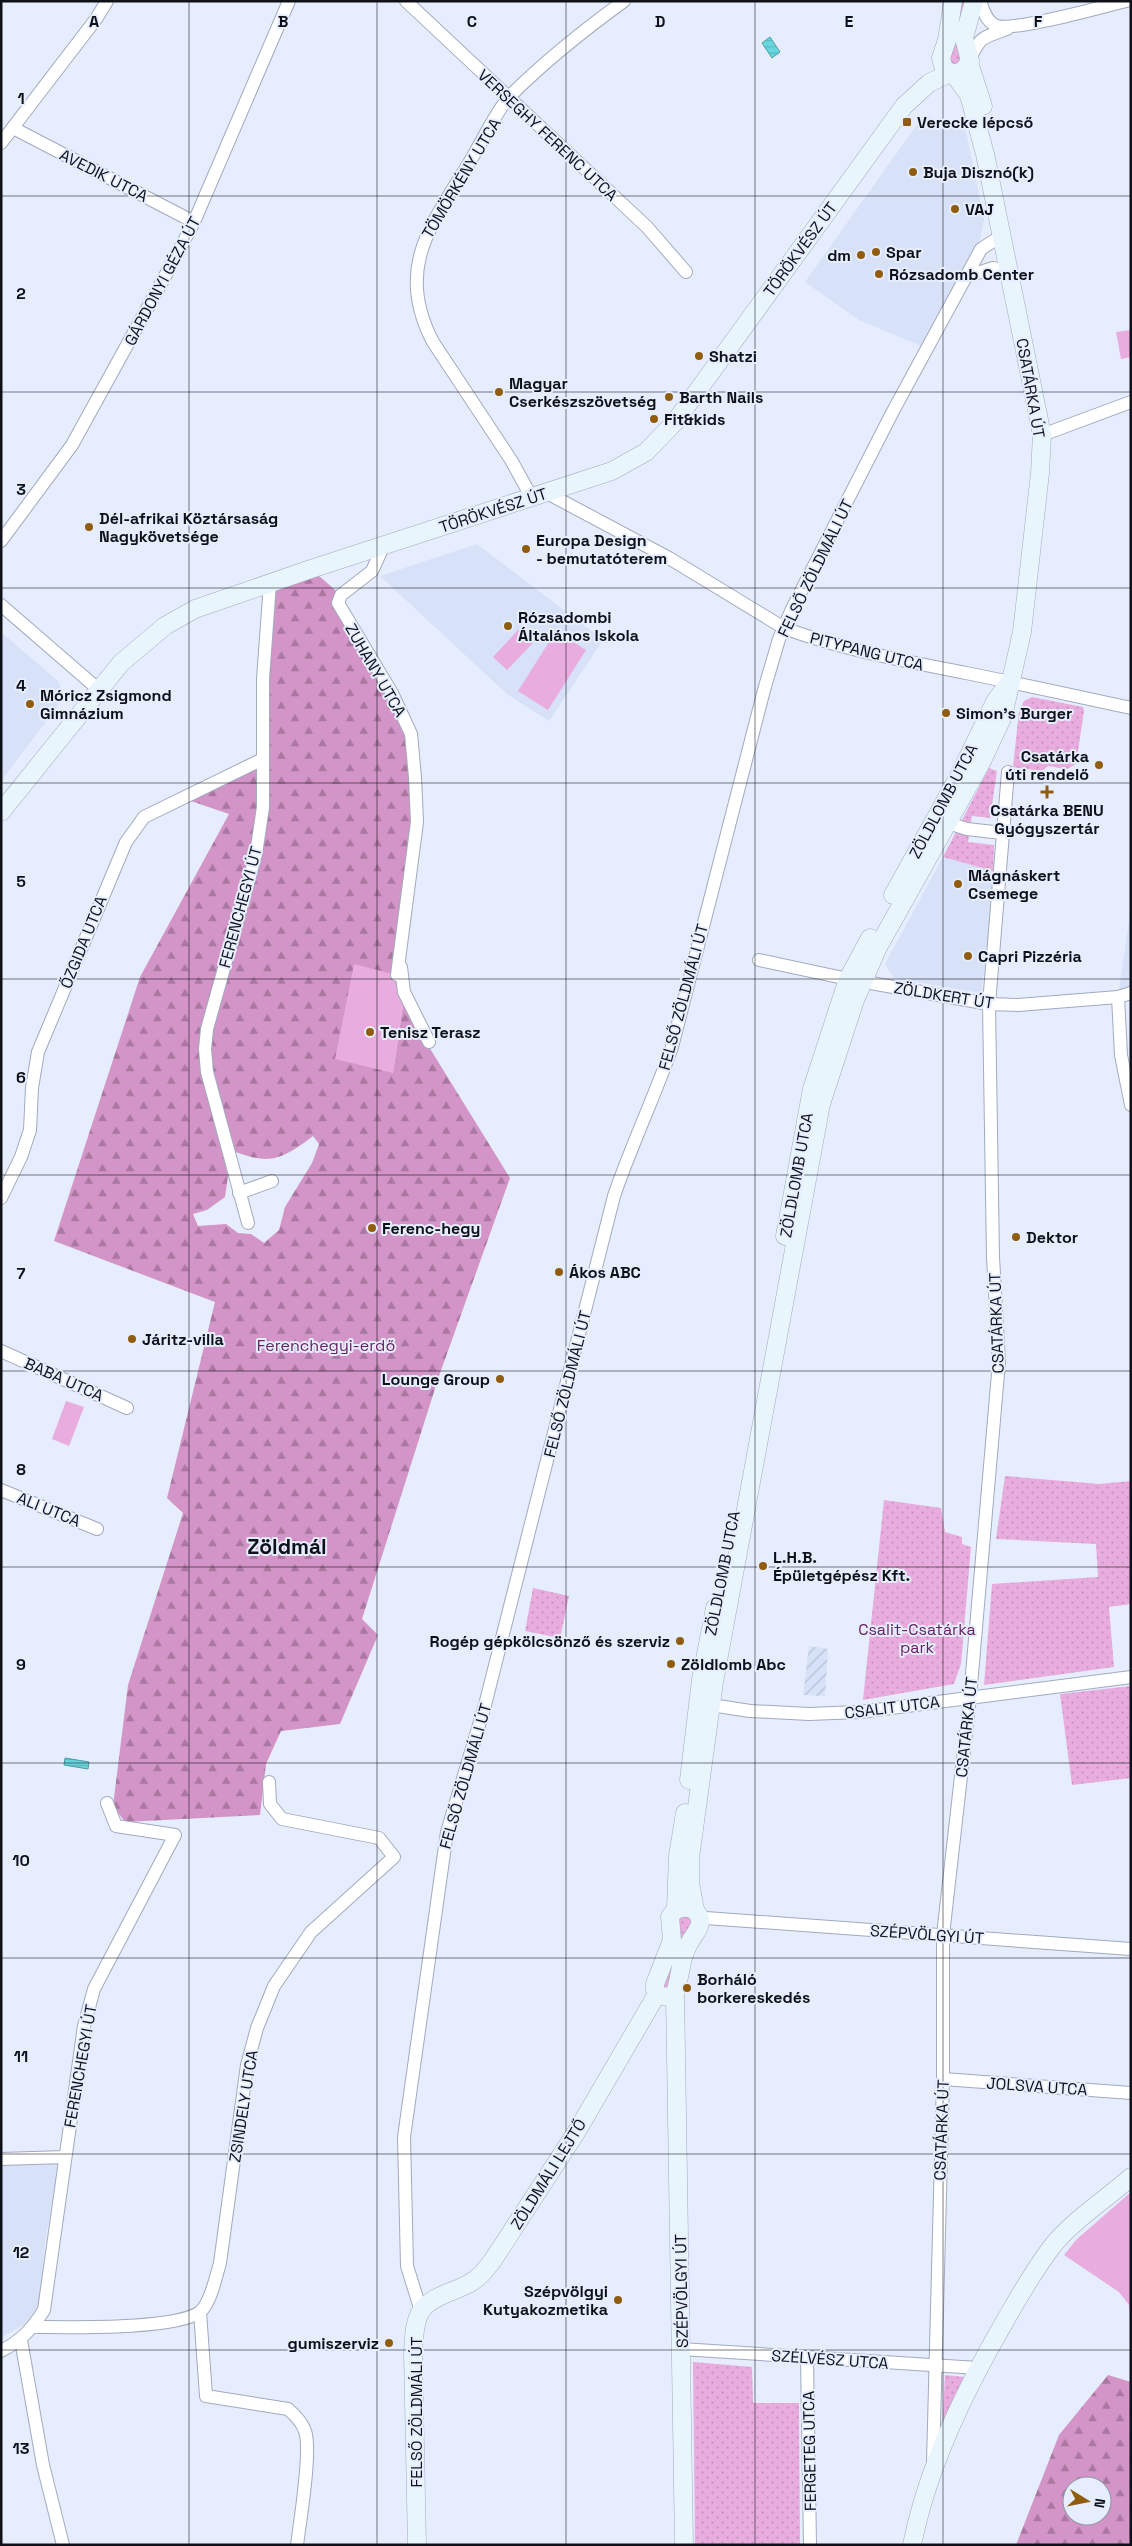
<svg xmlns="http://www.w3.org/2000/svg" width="1132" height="2546" font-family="'Space Grotesk',sans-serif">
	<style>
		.built { fill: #d7e1f7 }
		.industrial { fill: url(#industrial-furrows) }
		.grass { fill: url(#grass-dots) }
		.forest { fill: url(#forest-firs); fill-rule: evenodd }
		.pitch { fill: #e8acde }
		.water { fill: url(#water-rules); stroke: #4d9ca4 }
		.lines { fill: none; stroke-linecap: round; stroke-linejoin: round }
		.street-casing { stroke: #a1aabe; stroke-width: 14 }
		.secondary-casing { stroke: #a1aabe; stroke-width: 19 }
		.street { stroke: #fff; stroke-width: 12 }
		.secondary { stroke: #e8f5fd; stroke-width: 18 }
		.grid { fill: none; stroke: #0e1118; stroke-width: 1; stroke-opacity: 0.55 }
		.poi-dot { fill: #905d0e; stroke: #e5edfe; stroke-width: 2 }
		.labels { text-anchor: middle; stroke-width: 4; stroke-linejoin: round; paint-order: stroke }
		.poi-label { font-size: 16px; font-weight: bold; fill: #0e1118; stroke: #e5edfe; text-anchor: start }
		.street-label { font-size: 16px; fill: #0e1118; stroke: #e5edfe }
		.park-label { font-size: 16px; fill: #692061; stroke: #e5edfe }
		.district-label { font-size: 21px; font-weight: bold; fill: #0e1118; stroke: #e5edfe }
		.grid-label { font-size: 16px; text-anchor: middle; font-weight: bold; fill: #0e1118; stroke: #e5edfe; stroke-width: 4; stroke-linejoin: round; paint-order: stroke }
	</style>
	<defs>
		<pattern id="industrial-furrows" width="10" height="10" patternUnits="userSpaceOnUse" patternTransform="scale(1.25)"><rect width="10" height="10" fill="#d7e1f7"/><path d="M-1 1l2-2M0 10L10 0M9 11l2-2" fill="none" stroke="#b7c0d3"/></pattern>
		<pattern id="grass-dots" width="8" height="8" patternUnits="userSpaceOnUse" patternTransform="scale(1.25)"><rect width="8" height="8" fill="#e8acde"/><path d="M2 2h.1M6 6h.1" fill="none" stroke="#c693be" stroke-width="1.8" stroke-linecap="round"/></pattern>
		<pattern id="forest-firs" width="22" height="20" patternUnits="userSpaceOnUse" patternTransform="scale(1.25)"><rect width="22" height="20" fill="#d394c8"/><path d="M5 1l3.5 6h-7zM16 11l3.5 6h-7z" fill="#aa77a1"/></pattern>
		<pattern id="water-rules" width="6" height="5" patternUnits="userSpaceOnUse" patternTransform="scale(1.25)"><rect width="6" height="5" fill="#68d7e0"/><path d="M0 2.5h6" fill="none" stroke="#59b8bf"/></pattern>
	</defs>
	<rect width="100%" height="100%" fill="#e5edfe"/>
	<g class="built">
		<path d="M924 115 966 131 984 220 979 243 924 347 859 320 805 282Z"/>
		<path d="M477 544 603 640 549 721 507 694 380 576Z"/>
		<path d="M1 632 58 681 63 694 57 707 1 781Z"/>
		<path d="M943 857 993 871 989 937 981 993 894 978 885 964Z"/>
		<path d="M1131 907V993L1118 997Z"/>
		<path d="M59 2164 45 2241 40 2304 24 2324 1 2338V2165Z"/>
	</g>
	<path class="industrial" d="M809 1646 828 1649 825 1696 803 1695Z"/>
	<g class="grass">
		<path d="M959 1H965L958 51 961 57V62L953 66 948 56Z"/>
		<path d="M1032 697 1083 707 1084 711 1076 764 1067 769 1048 766 1042 771 1013 767 1019 712 1024 701Z"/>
		<path d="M989 768 997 771 990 818 972 816 968 842 994 845 993 871 943 857Z"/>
		<path d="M1005 1476 1099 1484 1131 1481V1604L1109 1607 1114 1667 984 1685 992 1584 1098 1577 1096 1544 996 1539Z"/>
		<path d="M884 1500 941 1508 945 1532 962 1537V1544L971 1547 961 1664 954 1684 863 1700Z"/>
		<path d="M533 1588 569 1596 560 1638 525 1631Z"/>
		<path d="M1131 1686V1778L1072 1785 1060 1694Z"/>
		<path d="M677 1914 695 1918 673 1984 663 1990 660 1976Z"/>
		<path d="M693 2362 752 2367 753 2403H799L800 2545H695Z"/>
		<path d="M945 2375 965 2377 942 2432Z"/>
	</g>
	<g class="forest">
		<path d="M311 569 341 595 411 734 415 777 393 1073 403 1005 510 1178 439 1376 362 1619 378 1635 340 1724 281 1731 266 1764 260 1815 125 1822 113 1806 128 1685 183 1513 167 1498 215 1302 54 1241 140 977 229 814 182 798 263 759 270 583ZM313 1136 319 1144 312 1163 285 1207 279 1230 264 1243 251 1234 238 1233 226 1224 198 1226 193 1214 207 1210 225 1197 228 1176 221 1147C266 1163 274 1166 313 1136Z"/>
		<path d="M1108 2375 1131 2382V2545H1016L1059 2435ZM1072 2486H1102V2516H1072Z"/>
	</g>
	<g class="pitch">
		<path d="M1131 330V357L1121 359 1116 332Z"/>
		<path d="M519 629 533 643 507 670 493 657Z"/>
		<path d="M556 631 586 650 548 710 518 691Z"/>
		<path d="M354 964 397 975 403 1005 393 1073 335 1059Z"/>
		<path d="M66 1401 84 1407 69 1446 52 1439Z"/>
		<path d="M1131 2192V2322L1129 2305 1119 2292 1064 2255 1076 2240Z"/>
	</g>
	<g class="water">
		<path d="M770 37 780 52 772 58 762 43Z"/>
		<path d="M65 1758 89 1762 88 1769 64 1765Z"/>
	</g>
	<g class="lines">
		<g class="street-casing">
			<g id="street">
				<path d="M406 1 647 227 686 272"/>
				<path d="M980 1C983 10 987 23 997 26 1017 31 1101 7 1126 1"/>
				<path d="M970 59C981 35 983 38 1007 29"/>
				<path d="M13 128 194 222"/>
				<path d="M1 143 96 19 107 1"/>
				<path d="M965 277 993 268 1008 271"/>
				<path d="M1042 435 1131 402"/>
				<path d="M547 493 669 558 784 628C843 650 905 661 966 673 1021 684 1076 696 1131 708"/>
				<path d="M532 498 511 460 433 342C393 266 434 222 472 158 483 140 496 111 510 96 545 61 584 30 624 1"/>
				<path d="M1 541 72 445 169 269 194 222 289 1"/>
				<path d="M383 547 372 571 341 595 338 603 392 693 411 734 415 777 417 822 397 975"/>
				<path d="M1 605 98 689"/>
				<path d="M948 823 967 829 1002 833"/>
				<path d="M759 960 848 979 989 1004 1018 1005 1118 997 1131 993"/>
				<path d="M401 967 404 992 429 1042"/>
				<path d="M1118 997 1121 1055 1131 1105"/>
				<path d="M239 1193 272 1181"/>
				<path d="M1 1198 21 1157 30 1130 32 1088 38 1052 126 842 144 817 263 759"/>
				<path d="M248 1223 207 1072 205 1049 207 1029 256 854 263 807V679L270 583"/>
				<path d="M1 1351 127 1408"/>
				<path d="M1 1490 97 1529"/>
				<path d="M711 1705 750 1711 809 1714 860 1712 1131 1677"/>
				<path d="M698 1915 706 1918 1131 1949"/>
				<path d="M943 2079 1131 2093"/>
				<path d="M1 2159 65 2157"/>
				<path d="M421 2311 407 2266 404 2137 447 1832 485 1705 614 1196C631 1146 654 1098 672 1047L764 690 779 639 792 609 892 413 981 249 1001 236"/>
				<path d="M200 2312 206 2396 288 2409C295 2415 302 2422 305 2431 312 2450 300 2521 297 2545"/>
				<path d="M34 2327C67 2327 175 2330 200 2312 211 2303 216 2276 220 2263L247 2065 257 2028 274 1986 311 1932 394 1857 379 1838 282 1819 270 1804 269 1782"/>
				<path d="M21 2340 43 2465 63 2545"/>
				<path d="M681 2349 978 2368"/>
				<path d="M1 2351C21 2341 32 2329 44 2310L84 2026 94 1989 175 1835 116 1826 107 1803"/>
				<path d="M807 2357 810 2545"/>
				<path d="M933 2463 943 2079V1935L970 1697 999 1362 993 1257 989 1004 1008 772"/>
			</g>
		</g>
		<g class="secondary-casing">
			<g id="secondary">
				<path d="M953 1 947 40 941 58 944 69 954 74 964 70 970 61 964 38 974 1"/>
				<path d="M969 63 983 106"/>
				<path d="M1 812 121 663 165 626 195 609 311 569 612 471 646 452 675 422 904 106 929 83 950 73"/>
				<path d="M893 895 959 776 996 700 1010 682"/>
				<path d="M785 1236 812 1089 848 979 870 938"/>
				<path d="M689 1780 701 1680 715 1608"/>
				<path d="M676 1909 678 1856 685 1813"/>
				<path d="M695 1911 690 1882V1858L714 1682 821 1104 855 1000 878 947 981 763 1003 716 1022 632 1040 473 1042 435 985 154 969 95 953 73"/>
				<path d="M675 1993 670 1997 660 1996 655 1990V1984L672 1940 670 1917C677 1903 701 1905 700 1923 699 1930 694 1935 691 1940 680 1957 681 1975 675 1993L684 2545"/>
				<path d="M417 2545 413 2352C414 2339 414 2322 421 2311 431 2296 454 2292 468 2284 479 2279 486 2269 493 2260L577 2131 657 1994"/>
				<path d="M912 2545C928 2466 965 2390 1005 2321 1020 2295 1035 2268 1054 2244 1075 2219 1106 2199 1131 2177"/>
			</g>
		</g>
		<use href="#street" class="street"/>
		<use href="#secondary" class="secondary"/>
	</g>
	<path class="grid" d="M189 1V2545M377 1V2545M566 1V2545M755 1V2545M943 1V2545M1 196H1131M1 392H1131M1 588H1131M1 783H1131M1 979H1131M1 1175H1131M1 1371H1131M1 1567H1131M1 1763H1131M1 1958H1131M1 2154H1131M1 2350H1131"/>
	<g class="poi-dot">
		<rect x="902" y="117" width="10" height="10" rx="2.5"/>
		<circle cx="913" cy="172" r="5"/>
		<circle cx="955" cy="209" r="5"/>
		<circle cx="876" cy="252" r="5"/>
		<circle cx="861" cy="255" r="5"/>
		<circle cx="879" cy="274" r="5"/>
		<circle cx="699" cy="356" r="5"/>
		<circle cx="499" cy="392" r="5"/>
		<circle cx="669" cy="397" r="5"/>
		<circle cx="654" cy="419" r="5"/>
		<circle cx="89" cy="527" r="5"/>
		<circle cx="526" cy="549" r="5"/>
		<circle cx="508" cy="626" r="5"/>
		<circle cx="30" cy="704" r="5"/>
		<circle cx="946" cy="713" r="5"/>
		<circle cx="1099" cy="765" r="5"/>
		<path d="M1044.5 784.5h5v5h5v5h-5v5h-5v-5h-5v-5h5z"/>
		<circle cx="958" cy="884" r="5"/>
		<circle cx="968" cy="956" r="5"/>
		<circle cx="370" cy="1032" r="5"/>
		<circle cx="372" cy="1228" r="5"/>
		<circle cx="1016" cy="1237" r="5"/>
		<circle cx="559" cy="1272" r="5"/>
		<circle cx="132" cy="1339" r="5"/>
		<circle cx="500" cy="1379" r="5"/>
		<circle cx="763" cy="1566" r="5"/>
		<circle cx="680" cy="1641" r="5"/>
		<circle cx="671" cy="1664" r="5"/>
		<circle cx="687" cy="1988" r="5"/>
		<circle cx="618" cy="2300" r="5"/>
		<circle cx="389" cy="2343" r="5"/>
	</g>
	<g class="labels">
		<g class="poi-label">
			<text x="917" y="128">Verecke lépcső</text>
			<text x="923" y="178">Buja Disznó(k)</text>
			<text x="965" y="215">VAJ</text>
			<text x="886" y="258">Spar</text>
			<text x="851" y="261" text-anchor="end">dm</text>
			<text x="889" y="280">Rózsadomb Center</text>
			<text x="709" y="362">Shatzi</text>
			<text x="509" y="389">Magyar<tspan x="509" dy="18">Cserkészszövetség</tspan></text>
			<text x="679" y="403">Barth Nails</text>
			<text x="664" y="425">Fit&amp;kids</text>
			<text x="99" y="524">Dél-afrikai Köztársaság<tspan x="99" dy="18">Nagykövetsége</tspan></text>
			<text x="536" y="546">Europa Design<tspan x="536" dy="18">- bemutatóterem</tspan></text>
			<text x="518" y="623">Rózsadombi<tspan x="518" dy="18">Általános Iskola</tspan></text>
			<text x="40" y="701">Móricz Zsigmond<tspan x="40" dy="18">Gimnázium</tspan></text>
			<text x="956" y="719">Simon's Burger</text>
			<text x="1089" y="762" text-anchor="end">Csatárka<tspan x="1089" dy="18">úti rendelő</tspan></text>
			<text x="1047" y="816" text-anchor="middle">Csatárka BENU<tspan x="1047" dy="18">Gyógyszertár</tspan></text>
			<text x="968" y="881">Mágnáskert<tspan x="968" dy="18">Csemege</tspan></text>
			<text x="978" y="962">Capri Pizzéria</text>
			<text x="380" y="1038">Tenisz Terasz</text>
			<text x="382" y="1234">Ferenc-hegy</text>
			<text x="1026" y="1243">Dektor</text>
			<text x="569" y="1278">Ákos ABC</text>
			<text x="142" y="1345">Járitz-villa</text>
			<text x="490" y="1385" text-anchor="end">Lounge Group</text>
			<text x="773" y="1563">L.H.B.<tspan x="773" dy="18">Épületgépész Kft.</tspan></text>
			<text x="670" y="1647" text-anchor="end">Rogép gépkölcsönző és szerviz</text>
			<text x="681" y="1670">Zöldlomb Abc</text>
			<text x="697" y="1985">Borháló<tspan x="697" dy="18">borkereskedés</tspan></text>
			<text x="608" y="2297" text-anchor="end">Szépvölgyi<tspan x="608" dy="18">Kutyakozmetika</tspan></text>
			<text x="379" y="2349" text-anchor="end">gumiszerviz</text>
		</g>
		<g class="street-label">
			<text transform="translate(548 135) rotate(43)" y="6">VERSEGHY FERENC UTCA</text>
			<text transform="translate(104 175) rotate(27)" y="6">AVEDIK UTCA</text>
			<text transform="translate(461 178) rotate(-59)" y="6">TÖMÖRKÉNY UTCA</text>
			<text transform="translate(800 249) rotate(-54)" y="6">TÖRÖKVÉSZ ÚT</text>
			<text transform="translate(162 281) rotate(-62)" y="6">GÁRDONYI GÉZA ÚT</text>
			<text transform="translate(1031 388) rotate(80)" y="6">CSATÁRKA ÚT</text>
			<text transform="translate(493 510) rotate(-18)" y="6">TÖRÖKVÉSZ ÚT</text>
			<text transform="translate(815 568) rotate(-64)" y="6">FELSŐ ZÖLDMÁLI ÚT</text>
			<text transform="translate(867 651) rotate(14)" y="6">PITYPANG UTCA</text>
			<text transform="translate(376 670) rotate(60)" y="6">ZUHANY UTCA</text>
			<text transform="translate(943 801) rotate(-62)" y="6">ZÖLDLOMB UTCA</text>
			<text transform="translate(240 907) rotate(-75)" y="6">FERENCHEGYI ÚT</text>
			<text transform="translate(83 942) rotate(-68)" y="6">ŐZGIDA UTCA</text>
			<text transform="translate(944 995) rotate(9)" y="6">ZÖLDKERT ÚT</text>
			<text transform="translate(683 997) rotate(-75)" y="6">FELSŐ ZÖLDMÁLI ÚT</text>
			<text transform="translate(796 1175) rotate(-80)" y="6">ZÖLDLOMB UTCA</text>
			<text transform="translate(996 1323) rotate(-92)" y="6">CSATÁRKA ÚT</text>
			<text transform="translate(64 1379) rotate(24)" y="6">BABA UTCA</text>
			<text transform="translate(567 1384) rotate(-76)" y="6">FELSŐ ZÖLDMÁLI ÚT</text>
			<text transform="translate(49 1509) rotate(22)" y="6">ALI UTCA</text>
			<text transform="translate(722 1573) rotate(-79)" y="6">ZÖLDLOMB UTCA</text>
			<text transform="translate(892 1707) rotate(-7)" y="6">CSALIT UTCA</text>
			<text transform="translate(966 1727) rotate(-84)" y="6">CSATÁRKA ÚT</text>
			<text transform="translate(465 1776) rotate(-74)" y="6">FELSŐ ZÖLDMÁLI ÚT</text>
			<text transform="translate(927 1934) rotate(4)" y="6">SZÉPVÖLGYI ÚT</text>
			<text transform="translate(80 2066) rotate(-80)" y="6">FERENCHEGYI ÚT</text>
			<text transform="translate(1037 2086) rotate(4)" y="6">JOLSVA UTCA</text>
			<text transform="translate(243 2106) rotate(-81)" y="6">ZSINDELY UTCA</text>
			<text transform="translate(941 2130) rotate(-88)" y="6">CSATÁRKA ÚT</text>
			<text transform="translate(548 2174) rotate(-58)" y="6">ZÖLDMÁLI LEJTŐ</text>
			<text transform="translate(681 2291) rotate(-91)" y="6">SZÉPVÖLGYI ÚT</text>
			<text transform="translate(830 2359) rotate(4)" y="6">SZÉLVÉSZ UTCA</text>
			<text transform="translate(416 2412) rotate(-90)" y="6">FELSŐ ZÖLDMÁLI ÚT</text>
			<text transform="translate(809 2451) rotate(-91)" y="6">FERGETEG UTCA</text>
		</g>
		<g class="park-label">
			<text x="326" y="1351">Ferenchegyi-erdő</text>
			<text x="917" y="1635">Csalit-Csatárka<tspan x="917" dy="18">park</tspan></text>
		</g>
		<g class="district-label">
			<text x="287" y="1554">Zöldmál</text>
		</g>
	</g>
	<g class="grid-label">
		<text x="94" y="27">A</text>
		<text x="283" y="27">B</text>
		<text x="472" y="27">C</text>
		<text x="660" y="27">D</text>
		<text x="849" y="27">E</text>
		<text x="1038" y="27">F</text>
		<text x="21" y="104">1</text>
		<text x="21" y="299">2</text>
		<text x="21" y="495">3</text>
		<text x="21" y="691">4</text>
		<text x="21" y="887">5</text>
		<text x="21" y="1083">6</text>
		<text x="21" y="1279">7</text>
		<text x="21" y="1475">8</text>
		<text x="21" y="1670">9</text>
		<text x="21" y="1866">10</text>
		<text x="21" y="2062">11</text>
		<text x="21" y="2258">12</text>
		<text x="21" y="2454">13</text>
	</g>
	<rect width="1132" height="2546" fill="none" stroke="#0e1118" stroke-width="5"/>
	<g transform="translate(1087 2501) rotate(100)"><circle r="24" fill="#e5edfe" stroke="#8f95a2"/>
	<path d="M0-4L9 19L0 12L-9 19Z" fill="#905d0e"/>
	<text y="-8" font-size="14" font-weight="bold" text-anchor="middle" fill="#0e1118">N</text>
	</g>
</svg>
